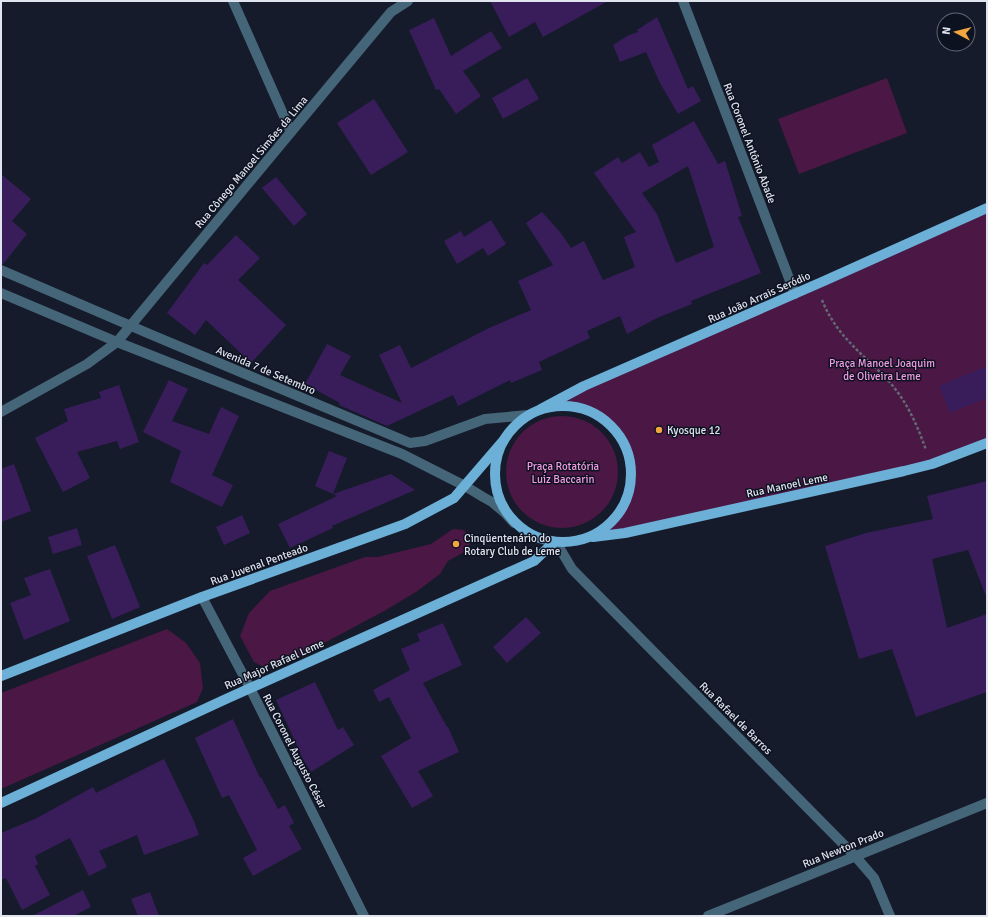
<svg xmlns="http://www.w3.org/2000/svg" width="988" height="917" font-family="Signika,sans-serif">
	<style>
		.green { fill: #4b1744 }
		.building { fill: #391d5b; fill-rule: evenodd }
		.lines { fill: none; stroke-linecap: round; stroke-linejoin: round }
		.path { stroke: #636876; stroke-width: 2.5; stroke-dasharray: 3 2; stroke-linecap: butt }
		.minor { stroke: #456578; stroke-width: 10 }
		.major { stroke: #6cafd7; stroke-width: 10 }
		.poi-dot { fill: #f1a63f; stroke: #0d1221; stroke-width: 1.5 }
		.labels { text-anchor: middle; stroke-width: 3; stroke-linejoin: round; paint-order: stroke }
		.street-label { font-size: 11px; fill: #e0e4ef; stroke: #0d1221 }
		.park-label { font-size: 11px; fill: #f39ce3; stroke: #0d1221 }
		.poi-label { font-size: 11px; fill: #e0e4ef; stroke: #0d1221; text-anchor: start }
	</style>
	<rect width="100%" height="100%" fill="#151b2a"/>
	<g class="green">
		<path d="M887 78 907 133 799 174 778 119Z"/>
		<path d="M987 208V441L932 464 592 536 608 527 624 508 631 494 634 476 633 456 621 438 614 424 561 398Z"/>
		<circle cx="562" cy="472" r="56"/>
		<path d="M453 529 464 530 472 540 466 551 448 561 440 574 416 592 386 610 298 657 264 667 254 662 240 636 249 613 270 591 365 557H378L431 544Z"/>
		<path d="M167 629 186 643 200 663 203 688 197 702 1 789V693Z"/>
	</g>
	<g class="building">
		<path d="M490 1H608L543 37 535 22 509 37Z"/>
		<path d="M657 17 688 89 693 86 701 101 678 114 660 83 646 52 620 62 613 45 629 35 638 32 637 30Z"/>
		<path d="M434 18 451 56 491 31 502 48 463 71 481 96 456 114 439 89 436 90 409 30Z"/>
		<path d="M527 78 539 99 503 119 492 98Z"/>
		<path d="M374 99 408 152 371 175 337 123Z"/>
		<path d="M694 121 718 164 725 161 742 216 738 217 761 273 691 301 692 304 657 318 627 334 620 316 587 331 590 338 539 362 542 370 511 383 510 380 458 406 453 395 387 426 339 405 340 403 305 384 327 344 351 356 340 375 402 403 379 355 400 345 411 368 489 328 531 310 518 281 553 265 526 223 542 212 560 232 571 248 584 241 603 280 635 267 624 237 636 232 594 173 618 157 622 163 640 152 649 167 659 162 652 145ZM688 166 714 247 676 263 657 214 642 193Z"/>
		<path d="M1 174 31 199 12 221 27 234 3 264H1Z"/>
		<path d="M276 177 307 214 294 226 262 188Z"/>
		<path d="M491 220 506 244 488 256 483 248 457 264 444 241 461 231 464 237Z"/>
		<path d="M236 235 260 258 238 280 286 325 251 363 206 320 195 335 167 313 204 263 207 265Z"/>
		<path d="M987 366V398L950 413 939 386Z"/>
		<path d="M169 380 188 389 172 421 209 434 221 407 239 416 212 475 233 485 222 507 170 482 181 451 143 432Z"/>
		<path d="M119 385 139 442 120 449 117 441 77 452 90 478 63 492 35 438 68 421 64 409 101 398 99 392Z"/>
		<path d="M329 451 347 458 333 494 315 486Z"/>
		<path d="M14 464 31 511 1 522V469Z"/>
		<path d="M391 474 415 490 332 526 333 528 290 548 278 524 337 496 333 494Z"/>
		<path d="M987 481V595L986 596 968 550 932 559 947 628 987 614V692L916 717 892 649 859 659 825 546 866 533 933 519 927 496Z"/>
		<path d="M242 515 250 533 224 545 216 527Z"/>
		<path d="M77 528 82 545 53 554 48 537Z"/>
		<path d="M115 545 140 607 112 619 87 556Z"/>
		<path d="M50 569 70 621 24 640 10 603 31 595 24 578Z"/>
		<path d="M526 617 541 633 507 663 493 647Z"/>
		<path d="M443 623 462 665 423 683 447 727H448L459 752 418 771 433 796 412 808 381 756 411 738 389 697 379 702 373 690 410 670 401 649 420 641 417 634Z"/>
		<path d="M315 682 338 730 343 727 354 745 311 772 300 754H301L276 700Z"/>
		<path d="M233 719 260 778 261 777 278 809 285 805 294 823 289 826 302 849 253 876 243 858 257 850 229 795 222 798 195 738Z"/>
		<path d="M164 759 194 821 199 835 144 855 137 835 99 851 107 867 89 876 70 838 35 856 38 864 35 866 50 895 22 910 6 878 1 880V833L37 818 93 787 96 793Z"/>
		<path d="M83 890 91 907 73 916H32Z"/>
		<path d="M150 892 159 916H138L131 899Z"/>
	</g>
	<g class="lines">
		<path class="path" d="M822 300C829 318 841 334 855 348 867 360 880 371 892 385 908 404 918 427 926 450"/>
		<g class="minor">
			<path d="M233 1 291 132"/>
			<path d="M683 1 795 294"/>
			<path d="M1 270 152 335 410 443 425 441 485 419 528 415"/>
			<path d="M1 293 117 342 402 454 465 486 483 497 492 502 505 513 514 523"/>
			<path d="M1 412 87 364 117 342 291 132 391 12 408 1"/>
			<path d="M556 542 572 569 855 856 874 878 890 916"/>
			<path d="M202 597 250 688 364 916"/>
			<path d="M708 916 987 803"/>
		</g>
		<g class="major">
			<circle cx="563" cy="474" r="68"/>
			<path d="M541 409 584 386 824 281 987 208"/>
			<path d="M593 537 625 533 904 471 932 464 987 443"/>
			<path d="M1 676 202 597 405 524 454 498 503 441"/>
			<path d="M1 803 226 699 534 561 554 542"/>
		</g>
	</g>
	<g class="poi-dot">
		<circle cx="659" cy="430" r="4"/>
		<circle cx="456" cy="544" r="4"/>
	</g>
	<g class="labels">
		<g class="street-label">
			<text transform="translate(750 143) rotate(69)" y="4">Rua Coronel Antônio Abade</text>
			<text transform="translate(251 162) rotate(-50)" y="4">Rua Cônego Manoel Simões da Lima</text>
			<text transform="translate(759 297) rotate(-24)" y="4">Rua João Arrais Seródio</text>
			<text transform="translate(266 370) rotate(23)" y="4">Avenida 7 de Setembro</text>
			<text transform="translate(787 485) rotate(-12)" y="4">Rua Manoel Leme</text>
			<text transform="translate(259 564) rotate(-20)" y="4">Rua Juvenal Penteado</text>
			<text transform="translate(274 664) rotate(-24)" y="4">Rua Major Rafael Leme</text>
			<text transform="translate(736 718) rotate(45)" y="4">Rua Rafael de Barros</text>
			<text transform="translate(295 751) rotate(63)" y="4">Rua Coronel Augusto César</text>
			<text transform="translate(843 848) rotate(-22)" y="4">Rua Newton Prado</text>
		</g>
		<g class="park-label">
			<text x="882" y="367">Praça Manoel Joaquim<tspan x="882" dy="13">de Oliveira Leme</tspan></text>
			<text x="563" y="470">Praça Rotatória<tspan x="563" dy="13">Luiz Baccarin</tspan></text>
		</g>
		<g class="poi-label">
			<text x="667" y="434">Kyosque 12</text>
			<text x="464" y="542">Cinqüentenário do<tspan x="464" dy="13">Rotary Club de Leme</tspan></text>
		</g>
	</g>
	<rect width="988" height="917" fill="none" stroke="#e0e4ef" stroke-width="4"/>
	<g transform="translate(956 32) rotate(277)"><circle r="19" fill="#0d1221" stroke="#616673"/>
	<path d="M0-3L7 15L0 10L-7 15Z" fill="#f1a63f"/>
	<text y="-6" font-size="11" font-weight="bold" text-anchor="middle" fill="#e0e4ef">N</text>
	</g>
</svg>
